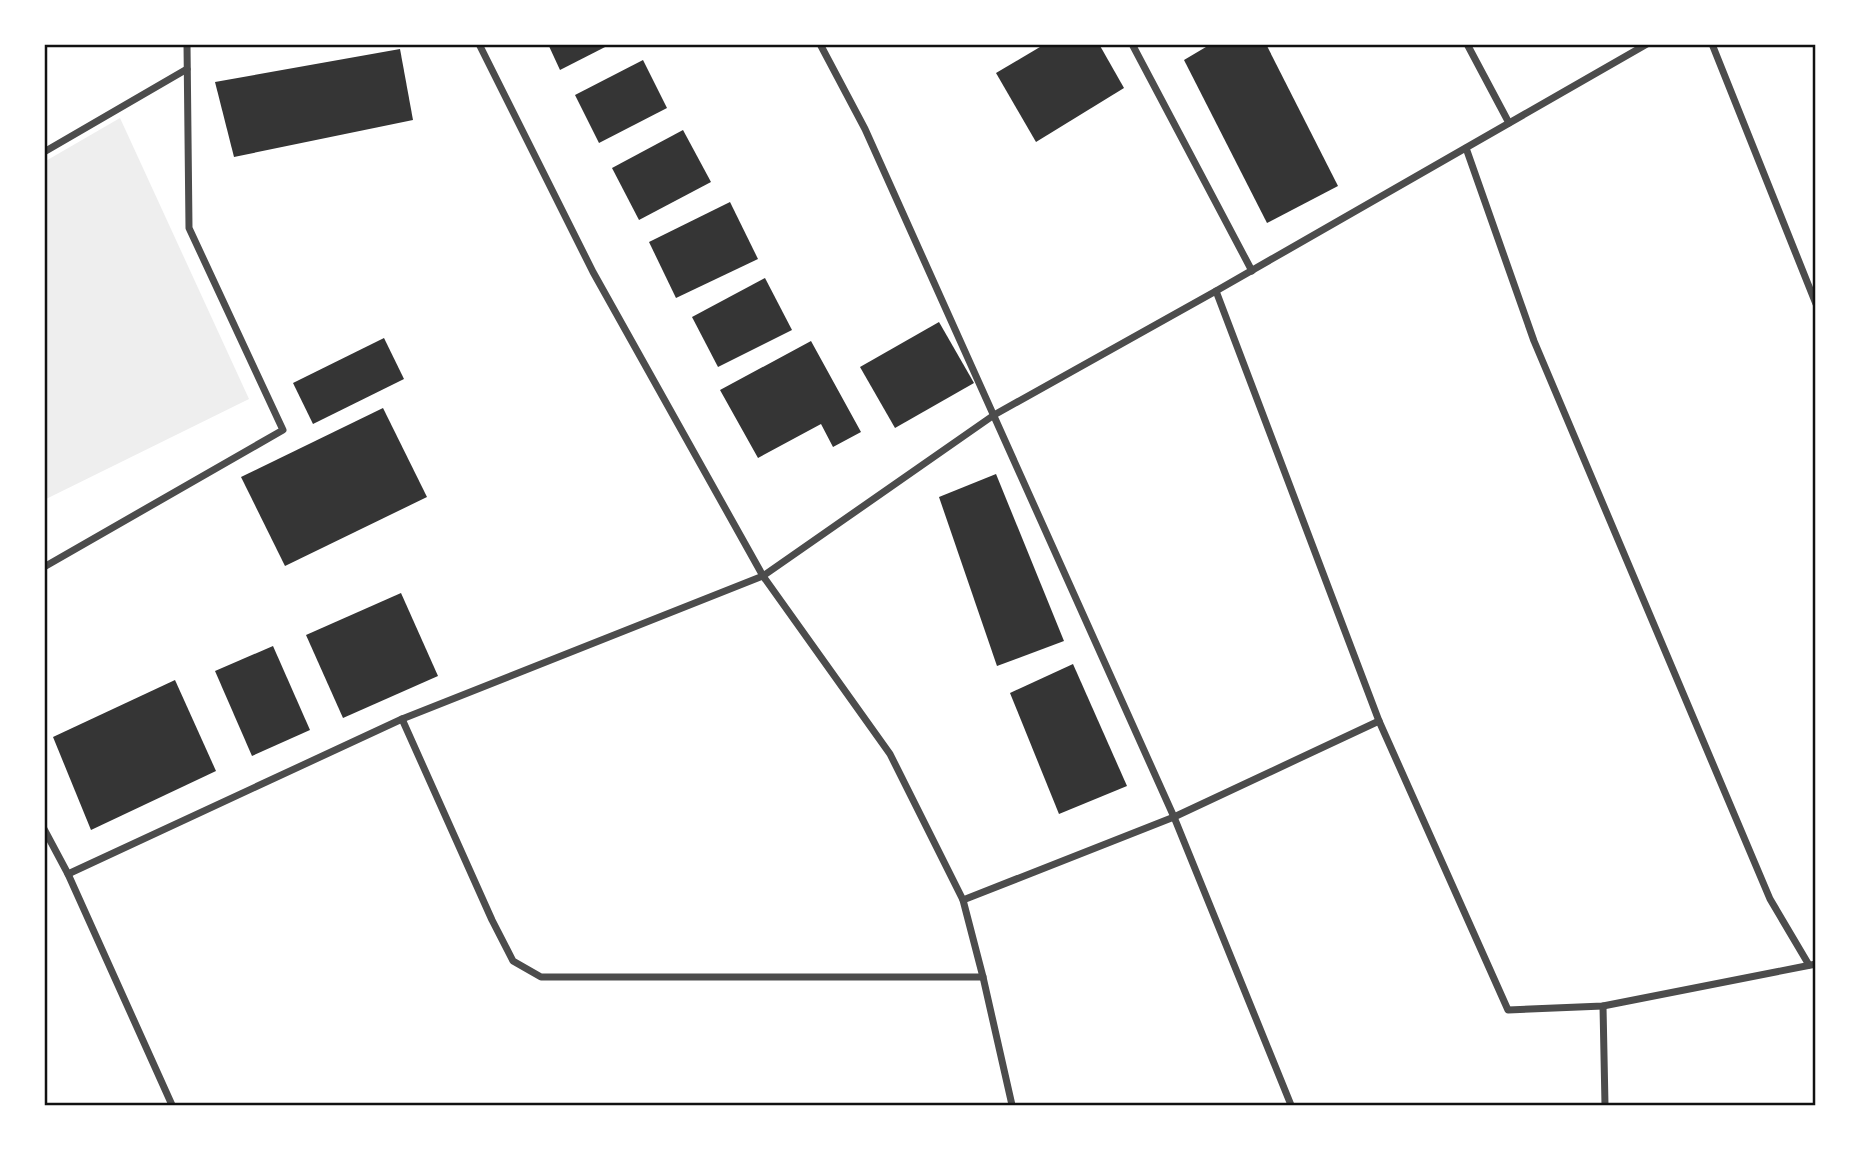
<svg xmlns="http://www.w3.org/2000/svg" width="1860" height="1149" font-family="'DejaVu Sans',sans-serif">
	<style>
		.green { fill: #eee }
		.building { fill: #353535 }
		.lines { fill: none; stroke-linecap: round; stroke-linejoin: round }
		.minor { stroke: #4c4c4c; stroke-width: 7 }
		.neatline { fill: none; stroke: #111; stroke-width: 2.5 }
	</style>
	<rect width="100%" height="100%" fill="#fff"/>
	<path class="green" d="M120 118 249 399 44 500V162Z"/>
	<g class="building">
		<path d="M548 44H611L560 70Z"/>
		<path d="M1045 44H1099L1124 88 1036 142 996 73Z"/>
		<path d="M1211 44H1266L1338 186 1267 223 1184 60Z"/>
		<path d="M400 49 413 120 234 157 215 82Z"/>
		<path d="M643 60 667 108 599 143 575 95Z"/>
		<path d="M683 130 711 182 639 220 612 168Z"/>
		<path d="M730 202 758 259 676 298 649 242Z"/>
		<path d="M765 278 792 330 718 367 692 317Z"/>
		<path d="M939 322 974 383 895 428 860 367Z"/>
		<path d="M384 338 404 379 313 424 293 383Z"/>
		<path d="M811 341 861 432 833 447 821 424 758 458 720 390Z"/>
		<path d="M383 408 427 497 285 566 241 477Z"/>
		<path d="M996 474 1064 641 997 666 939 497Z"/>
		<path d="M401 593 438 676 343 718 306 635Z"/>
		<path d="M273 646 310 730 252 756 215 671Z"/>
		<path d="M1073 664 1127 786 1059 814 1010 693Z"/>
		<path d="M175 680 216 771 91 830 53 737Z"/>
	</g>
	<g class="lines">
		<g class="minor">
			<path d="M479 44 593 272 763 576 890 754 963 900 983 977 1012 1105"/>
			<path d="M820 44 865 129 1174 817 1291 1105"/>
			<path d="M1132 44 1252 271"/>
			<path d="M1467 44 1509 123"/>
			<path d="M1712 44 1816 304"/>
			<path d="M1466 148 1534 341 1770 899 1809 965"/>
			<path d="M44 152 187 69"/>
			<path d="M1216 291 1379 721 1508 1010 1603 1006 1816 964"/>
			<path d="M44 567 283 430 189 228 187 44"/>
			<path d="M402 719 492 920 513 961 541 977H983"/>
			<path d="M44 829 68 874 172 1105"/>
			<path d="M68 874 402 719 763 576 994 415 1216 291 1647 44"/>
			<path d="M963 900 1174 817 1379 721"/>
			<path d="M1603 1006 1605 1105"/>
		</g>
	</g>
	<rect width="1860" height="1149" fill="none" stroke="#ffffff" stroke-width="91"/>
	<rect x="46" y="46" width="1768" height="1058" class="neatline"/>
</svg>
